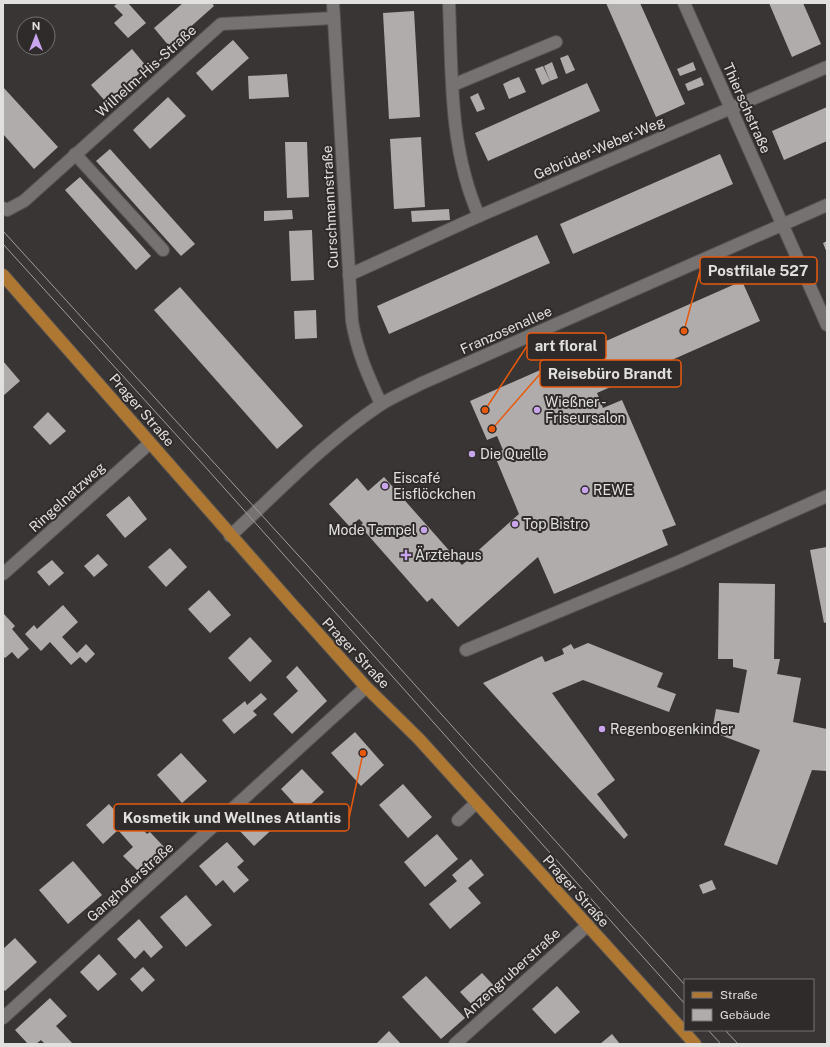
<svg xmlns="http://www.w3.org/2000/svg" width="830" height="1047" font-family="'Public Sans',sans-serif">
	<style>
		.building { fill: #b0acab }
		.lines { fill: none; stroke-linecap: round; stroke-linejoin: round }
		.minor-casing { stroke: #565453; stroke-width: 14 }
		.major-casing { stroke: #565453; stroke-width: 14 }
		.minor { stroke: #767271; stroke-width: 12 }
		.major { stroke: #ae7732; stroke-width: 12 }
		.tram { stroke: #a09d9c; stroke-width: 1 }
		.poi-dot { fill: #c9a5ee; stroke: #2f2b2a; stroke-width: 1.5 }
		.labels { text-anchor: middle; stroke-width: 4; stroke-linejoin: round; paint-order: stroke }
		.street-label { font-size: 14px; fill: #e2e0df; stroke: #2f2b2a }
		.poi-label { font-size: 14px; fill: #e2e0df; stroke: #2f2b2a; text-anchor: start }
		.leader { fill: none; stroke: #e8590c; stroke-width: 1.5 }
		.callout-dot { fill: #e8590c; stroke: #2f2b2a; stroke-width: 1.5 }
		.callout { fill: #2f2b2a; stroke: #e8590c; stroke-width: 1.5 }
		.callout-label { font-size: 15px; text-anchor: middle; font-weight: bold; fill: #e2e0df }
	</style>
	<rect width="100%" height="100%" fill="#393534"/>
	<g class="building">
		<path d="M118 3H128L146 23 128 38 114 23 123 15 114 6Z"/>
		<path d="M183 3H212L214 6 169 46 154 28Z"/>
		<path d="M606 3H640L685 104 656 117Z"/>
		<path d="M769 3H803L821 44 792 57Z"/>
		<path d="M414 11 420 117 389 119 383 13Z"/>
		<path d="M233 40 249 58 212 91 196 73Z"/>
		<path d="M132 49 147 67 106 102 91 85Z"/>
		<path d="M568 55 575 70 566 74 560 58Z"/>
		<path d="M552 62 558 78 550 81 544 66Z"/>
		<path d="M693 62 696 70 680 76 677 69Z"/>
		<path d="M543 66 550 81 542 85 535 69Z"/>
		<path d="M287 74 289 97 249 99 248 76Z"/>
		<path d="M519 77 526 92 509 99 503 84 511 80 516 90 511 80Z"/>
		<path d="M701 77 704 85 688 91 685 84Z"/>
		<path d="M587 83 600 111 488 161 475 133Z"/>
		<path d="M3 87 58 147 34 169 3 134Z"/>
		<path d="M478 93 485 109 477 112 470 97Z"/>
		<path d="M168 97 186 116 150 149 133 130Z"/>
		<path d="M827 107V141L784 160 772 131Z"/>
		<path d="M421 137 425 207 394 209 390 139Z"/>
		<path d="M285 142H307L309 197 287 198Z"/>
		<path d="M110 149 195 244 181 256 96 161Z"/>
		<path d="M720 154 733 184 573 254 560 224Z"/>
		<path d="M80 177 151 256 136 270 65 190Z"/>
		<path d="M449 209 450 220 412 222 411 211Z"/>
		<path d="M292 210 293 219 264 221V211Z"/>
		<path d="M312 230 314 280 291 281 289 231Z"/>
		<path d="M537 235 550 263 389 334 377 306Z"/>
		<path d="M827 241V253L823 243Z"/>
		<path d="M742 281 760 321 597 393 603 408 622 400 676 525 662 530 668 545 554 594 538 557 458 627 432 598 427 602 360 526 363 523 359 519 350 527 329 504 357 478 368 491 384 477 462 565 519 514 494 454 503 450 497 436 487 440 470 401Z"/>
		<path d="M180 287 303 426 277 449 154 310Z"/>
		<path d="M316 310 317 338 295 339 294 311Z"/>
		<path d="M3 361 20 381 3 396Z"/>
		<path d="M48 412 66 431 50 445 33 427Z"/>
		<path d="M129 496 147 519 125 538 106 515Z"/>
		<path d="M827 547V622L824 623 810 550Z"/>
		<path d="M170 548 187 567 166 587 148 567Z"/>
		<path d="M98 554 108 565 94 577 84 566Z"/>
		<path d="M52 560 64 573 49 586 37 572Z"/>
		<path d="M719 583 775 584 774 659H780L777 674 801 678 793 722 827 729V771L812 770 777 865 724 845 760 750 712 732 716 709 739 713 747 670 733 667V659H718Z"/>
		<path d="M209 590 231 615 210 633 188 609Z"/>
		<path d="M63 605 78 622 62 637 77 653 86 644 95 654 86 663 80 657 71 665 50 642 41 651 25 634 34 625 37 629Z"/>
		<path d="M3 613 15 626 12 629 29 649 18 659 12 652 5 658 3 656Z"/>
		<path d="M250 637 272 661 250 682 228 658Z"/>
		<path d="M588 643 663 673 657 687 676 694 669 712 583 680 552 693 615 780 597 794 628 835 624 839 483 683 542 656 545 662 564 654 562 649 571 644 574 649Z"/>
		<path d="M297 666 327 701 292 734 273 714 298 691 286 677Z"/>
		<path d="M261 693 267 699 253 711 257 715 234 734 222 720 245 701 247 705Z"/>
		<path d="M355 732 384 765 361 786 331 753Z"/>
		<path d="M181 753 207 781 182 803 157 775Z"/>
		<path d="M302 769 324 792 302 812 281 789Z"/>
		<path d="M403 784 432 817 408 838 379 805Z"/>
		<path d="M109 804 126 823 132 818 147 834 150 832 164 847 138 871 123 856 133 847 118 830 103 844 86 825Z"/>
		<path d="M264 807 279 823 254 846 238 829Z"/>
		<path d="M437 834 458 859 425 887 404 862Z"/>
		<path d="M227 842 244 861 237 867 249 880 234 893 223 880 216 886 199 866Z"/>
		<path d="M471 859 484 875 468 888 481 903 450 929 429 904 457 881 452 875Z"/>
		<path d="M73 861 102 895 68 924 39 890Z"/>
		<path d="M712 880 716 889 703 894 699 885Z"/>
		<path d="M186 895 212 925 186 947 160 917Z"/>
		<path d="M139 919 163 947 151 958 144 950 135 959 117 939Z"/>
		<path d="M15 938 37 962 5 991 3 989V949Z"/>
		<path d="M99 954 117 974 98 991 80 972Z"/>
		<path d="M143 967 155 980 142 992 130 979Z"/>
		<path d="M482 973 496 988 475 1008 460 992Z"/>
		<path d="M426 976 465 1018 441 1039 402 997Z"/>
		<path d="M557 986 580 1012 555 1034 532 1009Z"/>
		<path d="M50 998 67 1016 56 1026 73 1044H45L41 1040 36 1044H28L15 1030Z"/>
		<path d="M389 1031 401 1044H376Z"/>
		<path d="M612 1034 620 1044H600Z"/>
	</g>
	<g class="lines">
		<g class="minor-casing">
			<g id="minor">
				<path d="M333 3 352 321C357 351 368 376 381 404"/>
				<path d="M449 3C452 74 449 149 479 216"/>
				<path d="M684 3 827 325"/>
				<path d="M453 85 556 42"/>
				<path d="M75 154 163 250"/>
				<path d="M3 208 7 210 24 201 221 24 334 18"/>
				<path d="M349 275 479 216 827 67"/>
				<path d="M230 536C279 491 325 442 380 405 392 397 407 391 420 384L827 205"/>
				<path d="M3 574 150 443"/>
				<path d="M466 650 678 562 827 496"/>
				<path d="M458 820 476 803"/>
				<path d="M3 1018 366 687"/>
				<path d="M455 1044 588 925"/>
			</g>
		</g>
		<g class="major-casing">
			<path id="major" d="M3 275 288 600 366 687 419 739 695 1044"/>
		</g>
		<use href="#minor" class="minor"/>
		<use href="#major" class="major"/>
		<g class="tram">
			<path d="M3 231 308 566 685 985"/>
			<path d="M3 244 200 461 685 1004"/>
			<path d="M708 1030 721 1044"/>
			<path d="M725 1030 738 1044"/>
		</g>
	</g>
	<g class="poi-dot">
		<circle cx="537" cy="410" r="4"/>
		<circle cx="472" cy="454" r="4"/>
		<circle cx="385" cy="486" r="4"/>
		<circle cx="585" cy="490" r="4"/>
		<circle cx="515" cy="524" r="4"/>
		<circle cx="424" cy="530" r="4"/>
		<path d="M404 549h4v4h4v4h-4v4h-4v-4h-4v-4h4z"/>
		<circle cx="602" cy="729" r="4"/>
	</g>
	<g class="labels">
		<g class="street-label">
			<text transform="translate(146 71) rotate(-42)" y="5">Wilhelm-His-Straße</text>
			<text transform="translate(747 108) rotate(66)" y="5">Thierschstraße</text>
			<text transform="translate(599 148) rotate(-23)" y="5">Gebrüder-Weber-Weg</text>
			<text transform="translate(330 207) rotate(-93)" y="5">Curschmannstraße</text>
			<text transform="translate(506 330) rotate(-24)" y="5">Franzosenallee</text>
			<text transform="translate(142 410) rotate(49)" y="5">Prager Straße</text>
			<text transform="translate(67 497) rotate(-42)" y="5">Ringelnatzweg</text>
			<text transform="translate(356 653) rotate(47)" y="5">Prager Straße</text>
			<text transform="translate(130 882) rotate(-42)" y="5">Ganghoferstraße</text>
			<text transform="translate(576 891) rotate(48)" y="5">Prager Straße</text>
			<text transform="translate(511 973) rotate(-42)" y="5">Anzengruberstraße</text>
		</g>
		<g class="poi-label">
			<text x="545" y="407">Wießner -<tspan x="545" dy="16">Friseursalon</tspan></text>
			<text x="480" y="459">Die Quelle</text>
			<text x="393" y="483">Eiscafé<tspan x="393" dy="16">Eisflöckchen</tspan></text>
			<text x="593" y="495">REWE</text>
			<text x="523" y="529">Top Bistro</text>
			<text x="416" y="535" text-anchor="end">Mode Tempel</text>
			<text x="415" y="560">Ärztehaus</text>
			<text x="610" y="734">Regenbogenkinder</text>
		</g>
	</g>
	<path class="leader" d="M684 331L700 271M485 410L527 346M492 429L540 374M363 753L349 818"/>
	<g class="callout-dot">
		<circle cx="684" cy="331" r="4"/>
		<circle cx="485" cy="410" r="4"/>
		<circle cx="492" cy="429" r="4"/>
		<circle cx="363" cy="753" r="4"/>
	</g>
	<g class="callout">
		<rect x="700" y="257" width="117" height="27" rx="4"/>
		<rect x="527" y="333" width="79" height="27" rx="4"/>
		<rect x="540" y="360" width="141" height="27" rx="4"/>
		<rect x="114" y="804" width="235" height="27" rx="4"/>
	</g>
	<g class="callout-label">
		<text x="758" y="276">Postfilale 527</text>
		<text x="566" y="351">art floral</text>
		<text x="610" y="379">Reisebüro Brandt</text>
		<text x="232" y="823">Kosmetik und Wellnes Atlantis</text>
	</g>
	<rect width="830" height="1047" fill="none" stroke="#e2e0df" stroke-width="8"/>
	<rect x="684" y="979" width="130" height="52" fill="#2f2b2a" stroke="#777372"/>
	<rect x="692" y="992" width="20" height="6" fill="#ae7732" stroke="#777372"/>
	<text x="720" y="999" font-size="12" fill="#e2e0df">Straße</text>
	<rect x="692" y="1009" width="20" height="12" fill="#b0acab" stroke="#777372"/>
	<text x="720" y="1019" font-size="12" fill="#e2e0df">Gebäude</text>
	<g transform="translate(36 36)"><circle r="19" fill="#2f2b2a" stroke="#777372"/>
	<path d="M0-3L7 15L0 10L-7 15Z" fill="#c9a5ee"/>
	<text y="-6" font-size="11" font-weight="bold" text-anchor="middle" fill="#e2e0df">N</text>
	</g>
</svg>
